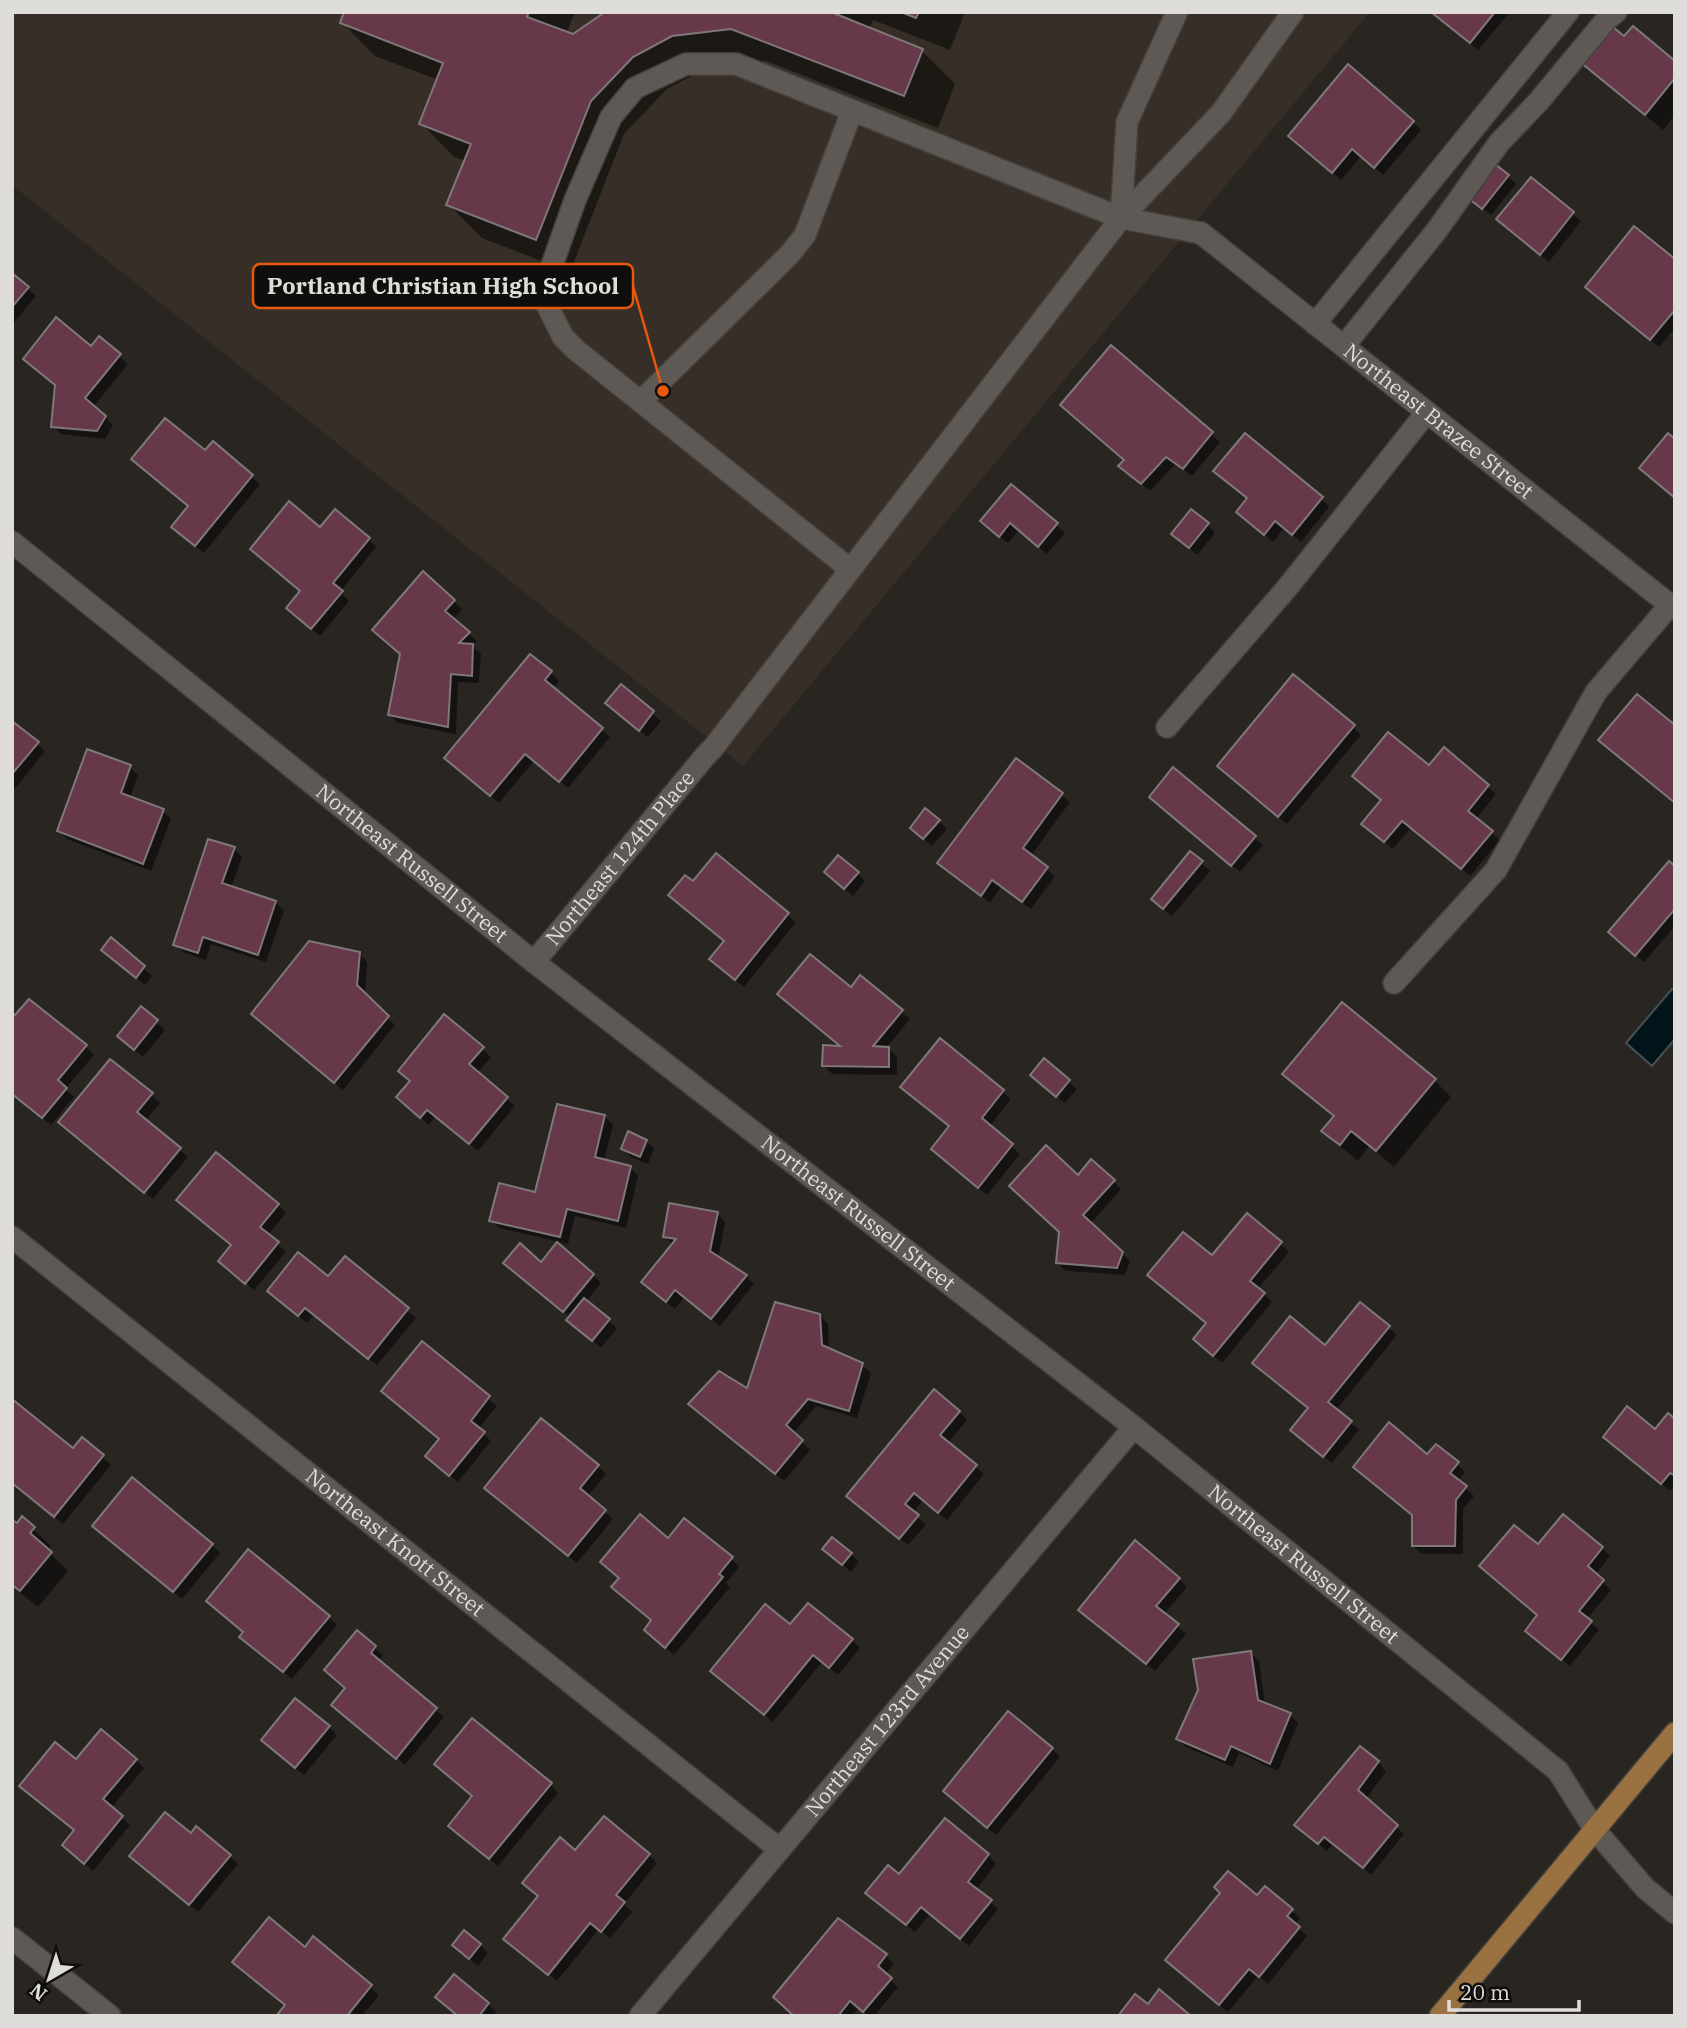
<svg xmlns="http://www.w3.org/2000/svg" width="1687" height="2028" font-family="'IBM Plex Serif',serif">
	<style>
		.built { fill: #362e27 }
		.water { fill: #03131a; stroke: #455054; stroke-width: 2 }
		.shadow { fill: #0007 }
		.building { fill: #66384a; stroke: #7f787a; stroke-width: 2 }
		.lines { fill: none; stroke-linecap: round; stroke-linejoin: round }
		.lane-casing { stroke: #43403d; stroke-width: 24 }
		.street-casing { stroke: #43403d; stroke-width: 24 }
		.primary-casing { stroke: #43403d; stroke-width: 24 }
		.lane { stroke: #5e5955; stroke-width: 21 }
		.street { stroke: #5e5955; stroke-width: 21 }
		.primary { stroke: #9a7141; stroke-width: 21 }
		.labels { text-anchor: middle; stroke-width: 5; stroke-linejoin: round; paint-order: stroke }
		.street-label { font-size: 21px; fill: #dfddda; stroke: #100e0d }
		.leader { fill: none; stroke: #e8590c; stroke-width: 2.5 }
		.callout-dot { fill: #e8590c; stroke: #100e0d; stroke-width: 2.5 }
		.callout { fill: #100e0d; stroke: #e8590c; stroke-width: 2.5 }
		.callout-label { font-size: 23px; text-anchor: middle; font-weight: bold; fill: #dfddda }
	</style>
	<rect width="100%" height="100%" fill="#292521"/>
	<path class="built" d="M12 12H1370L743 766 12 185Z"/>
	<path class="water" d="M1672 989 1675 991V1039L1652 1066 1626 1043Z"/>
	<g class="shadow">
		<path d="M346 12H575L566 34 573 36 609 12H965L950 50 873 20 869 30 922 51 955 84 938 128 766 61 705 69 667 89 624 134 570 272 482 238 449 205 466 161 454 157 421 123 438 80 375 56 342 22Z"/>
		<path d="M1432 12H1510L1478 50Z"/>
		<path d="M1625 39 1675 64V115L1663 130 1599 77 1582 60Z"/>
		<path d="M1413 122 1421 130 1383 175 1361 156 1341 180 1298 144Z"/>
		<path d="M1508 176 1516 184 1491 215 1478 205Z"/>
		<path d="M1531 179 1581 221 1549 262 1506 227Z"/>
		<path d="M1675 262V328L1659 347 1595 295Z"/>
		<path d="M12 276 36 296 12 325Z"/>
		<path d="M99 339 128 364 93 407 113 425 105 439 61 434 53 426 91 348Z"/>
		<path d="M1211 434 1220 442 1192 476 1175 464 1150 491 1120 466Z"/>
		<path d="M213 444 260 484 204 553 181 535 206 453Z"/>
		<path d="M1012 486 1065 533 1047 554 1019 530 1008 543 991 529Z"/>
		<path d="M1321 498 1329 507 1301 542 1284 528 1273 542 1238 512Z"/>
		<path d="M1207 524 1215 533 1197 555 1181 541Z"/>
		<path d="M320 530 368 539 376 547 340 592 349 601 320 636 297 616Z"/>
		<path d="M423 574 462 609 453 620 477 641 472 646 481 654 479 683 458 682 456 734 398 723 390 715 401 654Z"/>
		<path d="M551 673 559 681 552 689 610 737 568 788 534 761 499 803 455 766Z"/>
		<path d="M621 687 661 721 648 737 616 711Z"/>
		<path d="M12 723 45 751 15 789 12 787Z"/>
		<path d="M1353 727 1361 735 1287 824 1227 774Z"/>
		<path d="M1444 750 1496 794 1476 819 1500 840 1470 876 1411 827 1393 849 1372 832Z"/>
		<path d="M1016 760 1070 802 1031 856 1055 876 1031 909 1001 887 990 903 939 863Z"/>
		<path d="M130 767 138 775 130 798 163 811 171 819 151 871 67 839 59 831Z"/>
		<path d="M1159 805 1254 837 1263 845 1240 872Z"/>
		<path d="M939 821 947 829 932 846 920 836Z"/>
		<path d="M234 849 242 857 231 888 275 902 284 911 266 962 211 944 206 960 183 952 175 944Z"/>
		<path d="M1190 853 1210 871 1172 916 1161 907Z"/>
		<path d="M716 855 796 922 744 987 720 967 725 942 693 884Z"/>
		<path d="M1675 869V926L1644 962 1618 940Z"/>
		<path d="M857 873 865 881 853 896 834 880Z"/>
		<path d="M111 940 152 976 145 985 111 958Z"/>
		<path d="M359 953 367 962 365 995 395 1025 343 1090 262 1022Z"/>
		<path d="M861 978 910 1019 887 1047 897 1057V1075L832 1074 824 1066 843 1048 851 989Z"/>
		<path d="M141 1009 165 1030 143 1057 127 1044Z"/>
		<path d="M941 1040 1011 1099 989 1127 1020 1154 987 1195 941 1157 951 1127Z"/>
		<path d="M86 1047 94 1055 65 1089 74 1097 51 1125 12 1093Z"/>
		<path d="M482 1049 491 1057 477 1073 515 1106 478 1151 436 1116 429 1125 406 1105Z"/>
		<path d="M1044 1061 1077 1089 1065 1103 1040 1083Z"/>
		<path d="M1285 1074 1434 1080 1451 1097 1394 1167 1369 1146 1358 1161 1341 1147 1324 1131 1335 1118Z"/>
		<path d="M151 1095 160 1103 145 1121 188 1157 153 1199 68 1130Z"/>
		<path d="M605 1117 613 1125 604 1161 630 1167 638 1176 626 1228 575 1216 568 1244 499 1228 491 1220 536 1194Z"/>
		<path d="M646 1141 654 1149 648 1164 631 1157 623 1149Z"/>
		<path d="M1078 1177 1113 1181 1121 1189 1090 1224 1130 1261 1125 1275 1066 1271 1058 1263Z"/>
		<path d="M278 1205 286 1213 268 1235 286 1252 254 1290 220 1261Z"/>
		<path d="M717 1213 725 1222 718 1259 746 1276 754 1284 720 1326 684 1297 675 1309 651 1290 673 1245 665 1236Z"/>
		<path d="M1247 1215 1289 1252 1258 1289 1272 1302 1222 1363 1203 1347 1207 1324 1212 1257Z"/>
		<path d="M345 1258 416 1318 377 1365 314 1315 307 1323 277 1299 329 1279Z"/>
		<path d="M514 1271 593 1275 601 1283 586 1302 617 1328 601 1348 577 1328 571 1318Z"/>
		<path d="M1361 1304 1397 1335 1336 1410 1359 1430 1332 1463 1300 1438 1325 1347Z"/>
		<path d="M820 1316 828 1324 829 1350 862 1365 871 1373 857 1418 816 1406 793 1434 810 1450 784 1481 698 1412 748 1391Z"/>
		<path d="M422 1343 497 1406 478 1429 491 1441 458 1482 436 1464 441 1440 383 1391Z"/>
		<path d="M959 1412 967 1420 948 1443 984 1474 947 1520 923 1500 913 1513 926 1525 908 1545 857 1504Z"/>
		<path d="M1675 1421V1485L1670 1491 1613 1444 1656 1431Z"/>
		<path d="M82 1440 111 1465 63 1524 12 1482 73 1451Z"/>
		<path d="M1428 1456 1457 1464 1465 1472 1458 1481 1474 1496 1463 1509V1554H1422L1413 1546Z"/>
		<path d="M598 1466 606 1474 587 1497 613 1519 577 1563 495 1496Z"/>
		<path d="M22 1519 51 1546 47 1550 68 1571 38 1607 12 1586V1522L17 1525Z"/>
		<path d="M103 1534 212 1545 220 1553 182 1599Z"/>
		<path d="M668 1540 731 1558 739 1567 726 1583 730 1587 674 1655 654 1638 653 1621Z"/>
		<path d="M1538 1547 1602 1548 1610 1556 1595 1575 1611 1590 1587 1619 1599 1630 1570 1666 1535 1638 1539 1615Z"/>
		<path d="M824 1549 851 1554 859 1562 851 1572Z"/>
		<path d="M1179 1579 1187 1587 1164 1614 1186 1634 1155 1671 1088 1618Z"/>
		<path d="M329 1617 337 1625 292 1679 250 1645 245 1633Z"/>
		<path d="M790 1627 852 1640 860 1648 838 1675 822 1662 773 1722 721 1679Z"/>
		<path d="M357 1633 383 1655 378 1662 444 1717 405 1765 342 1713Z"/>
		<path d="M1251 1653 1259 1661 1265 1704 1290 1715 1298 1723 1278 1771 1239 1753 1233 1767 1186 1747 1178 1739Z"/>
		<path d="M329 1727 337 1735 304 1775 271 1748Z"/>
		<path d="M1052 1749 1060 1757 996 1835 953 1799Z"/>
		<path d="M136 1760 144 1768 111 1808 130 1825 93 1871 72 1853 75 1831 29 1794 77 1761Z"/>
		<path d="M1378 1762 1386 1771 1366 1799 1404 1834 1371 1875 1333 1844 1327 1851 1305 1833Z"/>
		<path d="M550 1784 558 1793 498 1866 458 1834 474 1797Z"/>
		<path d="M191 1835 230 1856 238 1864 198 1912 139 1863Z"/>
		<path d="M649 1855 657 1863 624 1904 632 1912 610 1938 599 1929 557 1981 513 1946Z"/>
		<path d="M988 1855 996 1864 976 1890 998 1909 969 1946 930 1914 915 1932 876 1901 899 1876Z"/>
		<path d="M1265 1888 1300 1918 1295 1925 1307 1936 1268 1984 1258 1976 1228 2012 1175 1968 1258 1897Z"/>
		<path d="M313 1939 379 1995 362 2016H278L287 2006 305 1949Z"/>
		<path d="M480 1945 488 1953 478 1966 463 1953Z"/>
		<path d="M886 1956 894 1964 885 1975 898 1987 874 2016H869L859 2007 852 2016H796Z"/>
		<path d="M454 1977 488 2004 496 2012 493 2016H459Z"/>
	</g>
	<g class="building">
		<path d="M344 12H529L527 17 573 34 605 12H831L923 49 904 96 731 29 672 36 633 57 591 101 536 240 446 205 471 144 419 124 443 63 340 23Z"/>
		<path d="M901 12H919L916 18Z"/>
		<path d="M1431 12H1495L1470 43Z"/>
		<path d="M1609 24 1624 36 1633 26 1675 61V78L1645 115 1579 61Z"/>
		<path d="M1348 64 1414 121 1374 168 1352 149 1332 173 1288 136Z"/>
		<path d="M1495 164 1509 175 1482 209 1467 197Z"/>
		<path d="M1531 177 1574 212 1540 255 1496 219Z"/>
		<path d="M1634 226 1675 259V310L1650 340 1585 287Z"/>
		<path d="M12 273 29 287 12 307Z"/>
		<path d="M56 317 91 346 99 336 121 354 85 398 106 416 97 431 51 427 55 385 23 359Z"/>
		<path d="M1111 345 1213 432 1183 469 1166 457 1141 484 1118 466 1124 460 1060 405Z"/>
		<path d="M165 418 205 450 213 441 253 475 195 546 171 527 188 506 131 459Z"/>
		<path d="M1245 433 1323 497 1292 535 1275 521 1264 535 1236 512 1247 498 1213 471Z"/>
		<path d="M1668 433 1675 439V498L1639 468Z"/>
		<path d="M1011 484 1058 523 1038 547 1010 523 999 537 980 521Z"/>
		<path d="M289 501 320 527 335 509 370 538 333 583 343 591 311 629 286 608 300 591 250 549Z"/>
		<path d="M1191 509 1209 523 1189 548 1171 534Z"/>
		<path d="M423 571 455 600 445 611 470 632 459 643 473 644 472 676 451 674 448 727 388 715 400 654 372 630Z"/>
		<path d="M530 654 552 671 545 680 603 728 559 782 525 754 490 796 444 758Z"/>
		<path d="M1293 674 1355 725 1278 817 1217 766Z"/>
		<path d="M621 684 654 711 639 731 605 703Z"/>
		<path d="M1637 694 1675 725V803L1598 740Z"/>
		<path d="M12 721 39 742 12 774Z"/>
		<path d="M1388 732 1429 765 1444 747 1489 785 1468 811 1493 831 1461 869 1402 821 1384 842 1361 824 1381 800 1352 776Z"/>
		<path d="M87 749 131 765 121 793 164 809 143 864 57 831Z"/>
		<path d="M1016 758 1063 793 1023 848 1048 867 1022 902 992 880 981 896 937 863Z"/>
		<path d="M1173 767 1256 836 1231 866 1149 797Z"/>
		<path d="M925 808 940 820 923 839 910 828Z"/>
		<path d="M208 839 235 847 222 883 276 901 258 955 203 937 198 953 173 945Z"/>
		<path d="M1190 851 1203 861 1163 909 1151 899Z"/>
		<path d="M716 853 789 913 735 980 709 959 724 941 668 895 685 875 693 881Z"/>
		<path d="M838 855 859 872 844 889 824 872Z"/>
		<path d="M1669 861 1675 866V909L1635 956 1608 932Z"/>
		<path d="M111 937 145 966 136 978 101 950Z"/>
		<path d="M309 941 360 952 357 985 389 1016 334 1083 251 1014Z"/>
		<path d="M810 954 851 987 860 975 903 1010 873 1046 889 1047V1067L822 1066 823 1045 840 1046 777 994Z"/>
		<path d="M29 999 87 1045 58 1080 67 1088 42 1118 12 1094V1013L15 1015Z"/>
		<path d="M1342 1002 1436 1079 1376 1151 1351 1131 1340 1145 1321 1131 1334 1116 1282 1074Z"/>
		<path d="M141 1006 158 1020 134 1050 117 1036Z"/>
		<path d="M444 1014 484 1047 469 1064 508 1097 469 1144 427 1110 420 1118 396 1097 410 1081 398 1071Z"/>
		<path d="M940 1038 1004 1090 982 1118 1013 1144 978 1188 931 1149 949 1126 900 1087Z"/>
		<path d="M1044 1058 1070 1080 1056 1097 1030 1075Z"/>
		<path d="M110 1059 153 1093 137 1112 181 1148 144 1193 58 1122Z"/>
		<path d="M557 1104 605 1115 595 1157 631 1166 618 1221 567 1209 560 1237 489 1221 499 1183 535 1192Z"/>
		<path d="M628 1131 647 1140 640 1157 621 1149Z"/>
		<path d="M1046 1145 1078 1175 1091 1159 1115 1180 1083 1215 1123 1252 1117 1268 1056 1263 1059 1232 1009 1186Z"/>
		<path d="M216 1152 279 1204 260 1227 279 1242 245 1284 218 1261 231 1245 176 1200Z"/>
		<path d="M669 1203 718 1212 710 1251 747 1275 711 1319 675 1290 666 1302 641 1282 676 1239 663 1237Z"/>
		<path d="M1247 1213 1282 1242 1250 1281 1265 1293 1213 1356 1193 1339 1206 1323 1147 1275 1183 1232 1212 1255Z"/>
		<path d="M557 1242 594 1274 563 1312 503 1263 520 1243 541 1262Z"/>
		<path d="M298 1252 328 1276 345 1256 409 1308 368 1359 305 1308 298 1316 267 1291Z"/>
		<path d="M584 1298 610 1319 592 1341 566 1320Z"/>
		<path d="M775 1302 820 1314 822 1345 863 1363 849 1411 808 1399 786 1425 803 1440 775 1474 688 1404 719 1371 747 1388Z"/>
		<path d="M1360 1302 1390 1326 1328 1402 1352 1421 1323 1457 1290 1430 1308 1408 1252 1363 1290 1316 1325 1345Z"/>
		<path d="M422 1341 490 1396 471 1421 485 1432 449 1476 425 1456 439 1439 381 1391Z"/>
		<path d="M934 1389 960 1411 940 1435 977 1465 938 1513 914 1493 905 1504 919 1515 899 1539 846 1496Z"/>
		<path d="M12 1399 73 1448 82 1437 104 1455 54 1517 12 1483Z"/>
		<path d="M1627 1406 1655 1429 1668 1413 1675 1419V1476L1670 1473 1661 1484 1603 1437Z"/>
		<path d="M541 1418 599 1465 580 1488 606 1510 568 1556 484 1488Z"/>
		<path d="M1389 1422 1427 1454 1436 1444 1459 1462 1450 1473 1467 1486 1456 1500 1455 1546H1412V1515L1353 1467Z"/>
		<path d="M132 1477 213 1544 173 1592 92 1526Z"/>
		<path d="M640 1514 668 1538 684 1518 733 1557 719 1574 723 1577 665 1648 644 1630 651 1620 611 1587 619 1578 600 1562Z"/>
		<path d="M1563 1514 1603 1547 1588 1566 1604 1580 1579 1611 1592 1621 1561 1660 1525 1631 1537 1615 1479 1566 1514 1525 1538 1544Z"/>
		<path d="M22 1516 35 1527 30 1533 52 1552 20 1591 12 1585V1520L17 1523Z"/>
		<path d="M832 1537 852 1553 842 1565 822 1549Z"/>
		<path d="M1135 1540 1180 1578 1156 1606 1179 1624 1146 1664 1078 1610Z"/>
		<path d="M248 1549 330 1616 283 1672 239 1637 243 1632 206 1601Z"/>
		<path d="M808 1603 853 1639 829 1668 813 1655 764 1715 710 1671 765 1604 790 1624Z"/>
		<path d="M357 1630 376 1646 371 1653 437 1708 396 1759 331 1705 345 1688 324 1670Z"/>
		<path d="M1251 1651 1258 1700 1291 1713 1270 1764 1231 1746 1225 1760 1176 1739 1198 1690 1193 1659Z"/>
		<path d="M295 1698 330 1726 295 1768 261 1740Z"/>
		<path d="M1008 1711 1053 1748 987 1828 943 1791Z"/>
		<path d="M472 1718 552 1783 489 1859 448 1826 472 1796 434 1764Z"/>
		<path d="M101 1729 137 1759 103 1799 123 1816 84 1864 62 1845 74 1830 19 1786 55 1742 76 1759Z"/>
		<path d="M1360 1746 1379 1761 1358 1790 1398 1825 1363 1868 1324 1837 1318 1844 1294 1825Z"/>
		<path d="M165 1812 191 1833 196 1826 231 1855 189 1905 129 1856Z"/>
		<path d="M604 1816 650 1854 616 1895 625 1902 601 1932 590 1923 548 1975 503 1939 538 1896 522 1883 560 1837 575 1850Z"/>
		<path d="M945 1818 989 1854 968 1882 992 1900 960 1939 921 1907 906 1925 865 1893 888 1865 899 1874Z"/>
		<path d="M1228 1871 1257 1895 1265 1886 1293 1909 1287 1916 1300 1927 1259 1977 1249 1969 1219 2005 1165 1960 1220 1893 1214 1887Z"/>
		<path d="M269 1917 305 1947 313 1936 372 1985 347 2016H276L285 2005 232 1962Z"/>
		<path d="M838 1918 887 1954 878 1966 892 1978 863 2012 850 2001 838 2016H794L773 1997Z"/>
		<path d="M464 1930 481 1944 469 1959 452 1945Z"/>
		<path d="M454 1974 489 2003 479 2016H458L435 1997Z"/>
		<path d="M1159 1989 1191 2016H1118L1135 1994 1148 2004Z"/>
	</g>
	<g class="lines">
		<g class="lane-casing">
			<g id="lane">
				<path d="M1121 218 1221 113 1293 12"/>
				<path d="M1121 218 1127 122 1177 12"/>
				<path d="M1121 218 1201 233"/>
				<path d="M1315 324 1568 12"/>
				<path d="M1344 346 1437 230 1499 143 1539 101 1606 20 1616 12"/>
				<path d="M641 401 789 255 805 235 852 111"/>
				<path d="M1167 727 1287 588 1427 412"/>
				<path d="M706 755 713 748 1121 218 736 64H686L635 88 611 117 575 200 550 271 547 305 563 337 576 350 850 569"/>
				<path d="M1394 983 1496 870 1596 692 1670 605"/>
			</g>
		</g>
		<g class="street-casing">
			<g id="street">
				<path id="s1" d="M1201 233 1675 609"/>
				<path id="s2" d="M12 542 534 962 1134 1427 1558 1771 1595 1830 1645 1888 1675 1913"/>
				<path id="s3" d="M534 962 706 755"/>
				<path id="s4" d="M12 1237 779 1849"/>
				<path d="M12 1938 110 2016"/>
				<path id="s5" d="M640 2016 1134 1427"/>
			</g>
		</g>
		<g class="primary-casing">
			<path id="primary" d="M1440 2016 1675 1733"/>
		</g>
		<use href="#lane" class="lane"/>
		<use href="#street" class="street"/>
		<use href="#primary" class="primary"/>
	</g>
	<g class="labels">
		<g class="street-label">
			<text dy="7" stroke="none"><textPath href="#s1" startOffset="303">Northeast Brazee Street</textPath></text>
			<text dy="7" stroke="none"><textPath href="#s3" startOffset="135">Northeast 124th Place</textPath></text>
			<text dy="7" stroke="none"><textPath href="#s2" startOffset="513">Northeast Russell Street</textPath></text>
			<text dy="7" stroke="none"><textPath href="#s2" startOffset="1080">Northeast Russell Street</textPath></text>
			<text dy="7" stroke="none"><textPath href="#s4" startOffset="490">Northeast Knott Street</textPath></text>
			<text dy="7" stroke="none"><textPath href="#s2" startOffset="1647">Northeast Russell Street</textPath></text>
			<text dy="7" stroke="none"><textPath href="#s5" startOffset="385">Northeast 123rd Avenue</textPath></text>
		</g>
	</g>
	<path class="leader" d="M663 391L633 286"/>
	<circle class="callout-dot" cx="663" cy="391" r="7"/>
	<rect class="callout" x="253" y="264" width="380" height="44" rx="7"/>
	<g class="callout-label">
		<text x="443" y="294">Portland Christian High School</text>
	</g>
	<rect width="1687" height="2028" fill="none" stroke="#dfddda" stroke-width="28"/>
	<g transform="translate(49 1979) rotate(219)" stroke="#100e0d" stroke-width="5" paint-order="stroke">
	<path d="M0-5L12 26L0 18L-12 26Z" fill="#dfddda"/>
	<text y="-10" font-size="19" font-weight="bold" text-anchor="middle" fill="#dfddda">N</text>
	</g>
	<path d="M1449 2000v10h130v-10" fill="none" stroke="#dfddda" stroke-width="3.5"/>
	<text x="1460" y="2000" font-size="21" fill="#dfddda" stroke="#100e0d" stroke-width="5" paint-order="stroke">20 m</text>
</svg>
